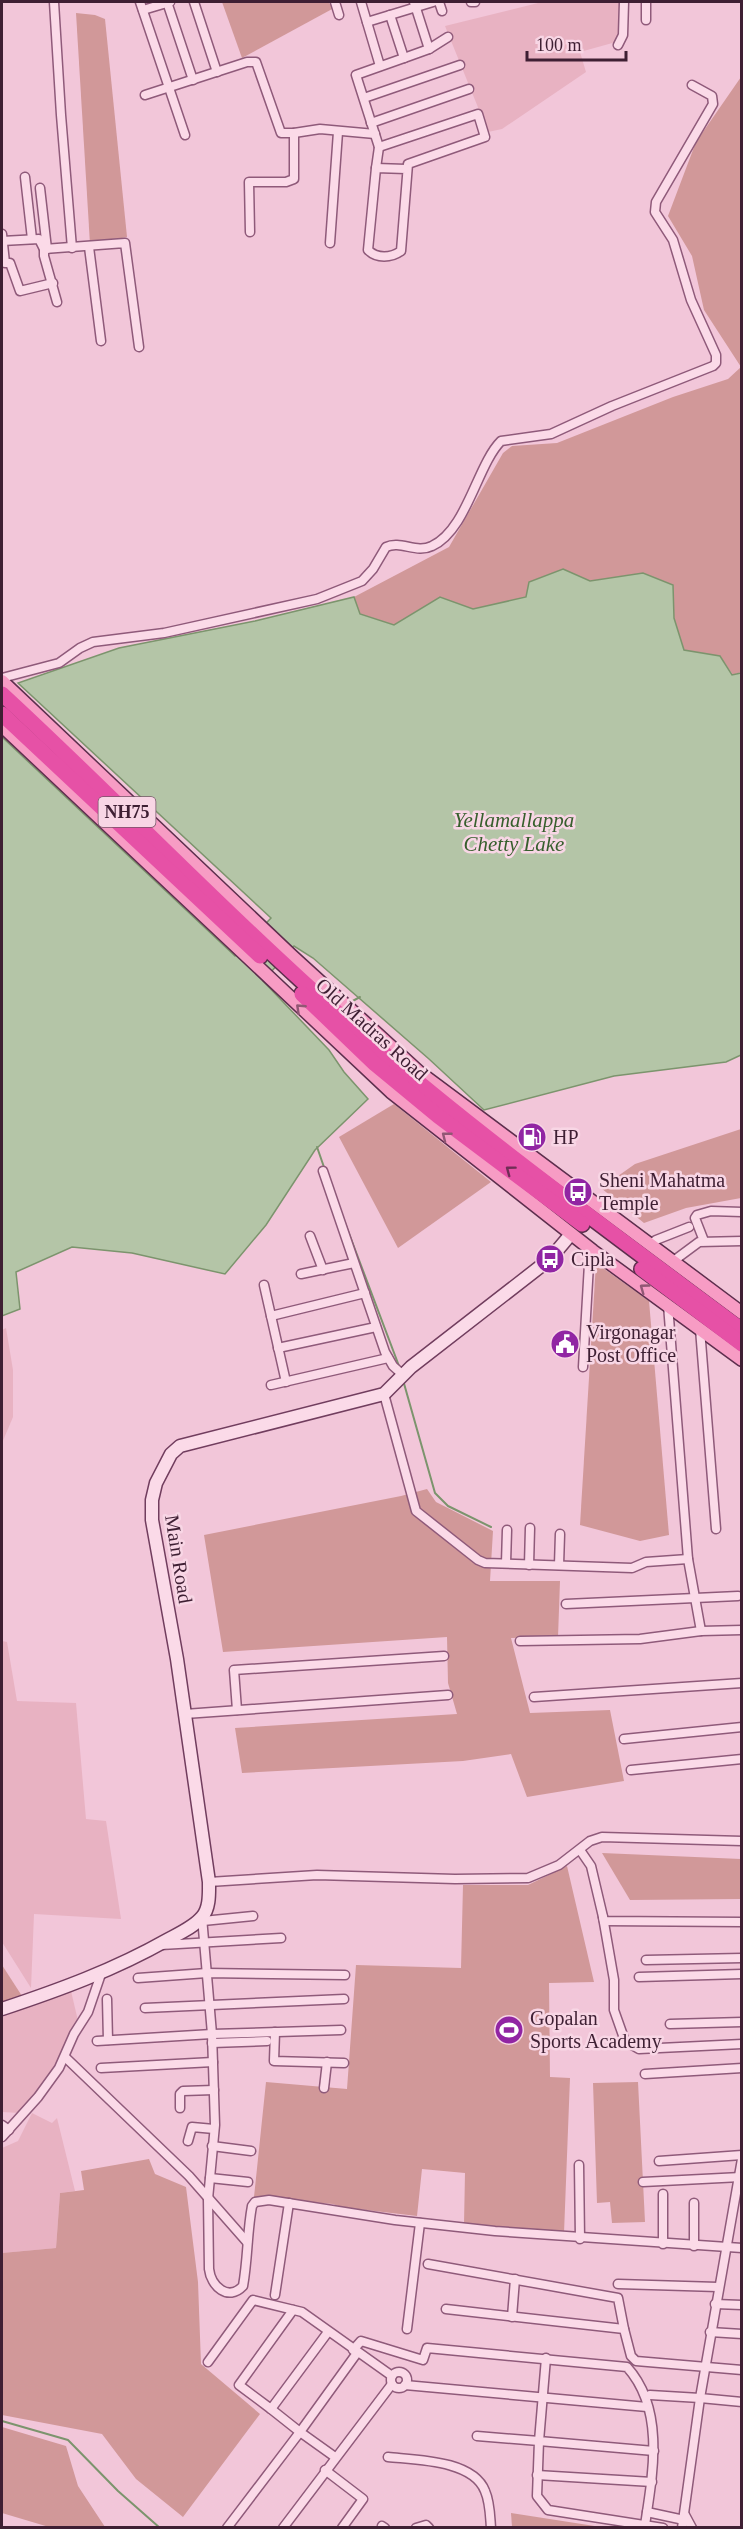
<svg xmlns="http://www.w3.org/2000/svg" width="743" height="2529" font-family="'Times New Roman',serif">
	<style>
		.farmland { fill: #e8b2c2 }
		.green { fill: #d19899 }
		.water { fill: #b4c5a7; stroke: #7c946d; stroke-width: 1.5 }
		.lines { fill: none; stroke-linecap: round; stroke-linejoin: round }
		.stream { stroke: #7c946d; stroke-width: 2 }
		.street-casing { stroke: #8f5a7a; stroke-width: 11 }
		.secondary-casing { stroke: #713d5e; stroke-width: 15 }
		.primary-casing { stroke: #5d2e4d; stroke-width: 15 }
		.highway-casing { stroke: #5d2e4d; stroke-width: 18 }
		.street { stroke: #fbdae8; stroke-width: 8 }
		.secondary { stroke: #fbdae8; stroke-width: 12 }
		.primary { stroke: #f79cc4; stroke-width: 12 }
		.highway { stroke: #e651a6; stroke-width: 15 }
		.oneway { stroke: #915774 }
		.oneway2 { stroke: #702e56 }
		.labels { text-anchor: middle; stroke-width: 5; stroke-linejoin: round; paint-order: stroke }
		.shield { fill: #f8d6e5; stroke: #765668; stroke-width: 1.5 }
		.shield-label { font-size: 18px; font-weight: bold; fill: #3e1f33 }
		.street-label { font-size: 20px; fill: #3e1f33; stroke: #f8d6e5 }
		.poi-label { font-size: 20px; fill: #3e1f33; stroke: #f8d6e5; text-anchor: start }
		.water-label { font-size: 21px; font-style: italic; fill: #375f2d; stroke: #f8d6e5 }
	</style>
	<rect width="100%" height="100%" fill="#f2c6d9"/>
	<g class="farmland">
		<path d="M542 2H620L622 18 616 42 580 52 586 72 502 129 488 132 445 26Z"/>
		<path d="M6 1328 13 1370V1417L2 1443V1330Z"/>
		<path d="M2 1641 7 1642 17 1701 76 1703 86 1819 106 1821 121 1919 34 1914 31 1988 2 1942Z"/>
		<path d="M71 1991 79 2025 55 2066 20 2113 2 2112V2015Z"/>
		<path d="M32 2113 52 2123 57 2118 75 2191 60 2193 56 2248 2 2253V2148L18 2141Z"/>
	</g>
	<g class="green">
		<path d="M222 2H328L334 8 242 58Z"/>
		<path d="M76 13 95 15 105 19 127 237 90 244Z"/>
		<path d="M741 77V672L733 675 720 656 684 650 674 618 673 585 643 573 590 581 563 569 529 582 526 597 473 609 440 597 394 625 360 614 354 597 449 547 503 453 512 446 557 443 673 397 728 379 741 367 704 310 692 256 668 216 696 142Z"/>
		<path d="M394 1104 491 1182 398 1248 339 1137Z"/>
		<path d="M741 1129V1198L686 1208 644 1223 601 1188 635 1164Z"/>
		<path d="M596 1263 649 1301 669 1535 640 1541 580 1525Z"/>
		<path d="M427 1489 436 1502 493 1531 490 1581H560L558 1637 511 1638 530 1713 610 1710 624 1781 527 1797 511 1754 463 1761 242 1773 235 1728 457 1714 448 1683 447 1637 223 1652 204 1535 401 1496Z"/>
		<path d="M602 1853 741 1859V1899L630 1900Z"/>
		<path d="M567 1866 594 1982 549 1983 550 2077 570 2078 564 2233 464 2224 465 2173 422 2169 417 2216 341 2207 333 2204 254 2197 266 2082 347 2089 356 1965 461 1968 463 1885H528Z"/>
		<path d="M2 1965 22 1996 2 2002Z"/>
		<path d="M638 2082 645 2222 612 2223 610 2202 597 2203 593 2083Z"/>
		<path d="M149 2159 155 2174 186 2187 198 2282 201 2364 260 2414 183 2517 136 2479 102 2434 2 2415V2253L56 2248 60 2193 84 2190 81 2171Z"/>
		<path d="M2 2427 66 2446 78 2486 105 2527H49L2 2513Z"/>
		<path d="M511 2513 601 2527H512Z"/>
	</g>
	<path class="water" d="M563 569 590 581 643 573 673 585 674 618 684 650 720 656 732 675 741 673V1055L726 1062 614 1076 484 1110 429 1059 313 958 294 946 263 981 329 1050 344 1072 368 1099 315 1150 266 1225 225 1274 132 1253 72 1247 16 1272 20 1309 2 1316V737L235 956 271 918 18 683 119 648 255 621 354 597 360 614 394 625 440 597 473 609 526 597 529 582Z"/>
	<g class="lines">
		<g class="stream">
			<path d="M349 1003 360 997"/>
			<path d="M317 1147 325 1170"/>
			<path d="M345 1223 399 1366"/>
			<path d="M403 1380 435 1493 448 1506 491 1527"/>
			<path d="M2 2421 68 2440 118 2491 160 2528"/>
		</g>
		<g class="street-casing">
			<g id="street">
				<path d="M54 2 61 115 72 248"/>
				<path d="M140 2 185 135"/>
				<path d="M167 2 193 80"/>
				<path d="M194 2 217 72"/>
				<path d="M335 2 339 15"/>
				<path d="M361 2 380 66"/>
				<path d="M414 2 429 49"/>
				<path d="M439 2 442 11"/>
				<path d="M471 2H475"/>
				<path d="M646 2V20"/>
				<path d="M143 10 170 2"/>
				<path d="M367 22 433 2"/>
				<path d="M618 45 623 35 624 2"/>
				<path d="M404 58 429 49 448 37"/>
				<path d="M145 95 247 62H256L281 133H294V179L286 182H249L250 232"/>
				<path d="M364 98 460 65"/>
				<path d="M371 123 469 89"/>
				<path d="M294 133 320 129 375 134"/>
				<path d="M379 147 478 114 485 137 408 164 401 251C391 258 377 259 368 250L376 168 406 169"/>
				<path d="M376 168 379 147 356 75 404 58 390 15"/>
				<path d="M25 177 32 239"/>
				<path d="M40 188 47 249"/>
				<path d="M2 234 5 263H10L20 291 53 283"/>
				<path d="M2 241 39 239 44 249V256L57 302"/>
				<path d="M330 243 338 132"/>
				<path d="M89 247 101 341"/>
				<path d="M44 249 125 243 139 347"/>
				<path d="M2 678 59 663 80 648 93 642 164 633 317 599 362 581 373 569 386 547C401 540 416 554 432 546 467 530 477 465 501 441L551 434 612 406 713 366 716 363V355L691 300 673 240 655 212 656 202 713 104 712 96 692 85"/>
				<path d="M323 1171 385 1352 393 1366 403 1375"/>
				<path d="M310 1236 323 1270"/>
				<path d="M704 1241 695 1218 697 1215 711 1211 742 1212"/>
				<path d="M649 1245 656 1240 689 1227"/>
				<path d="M672 1262 699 1242 742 1241"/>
				<path d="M301 1274 354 1263"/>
				<path d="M264 1285 286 1382"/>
				<path d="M668 1305 688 1559 701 1631 742 1630"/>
				<path d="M271 1316 365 1293"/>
				<path d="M700 1329 716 1529"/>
				<path d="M278 1348 376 1327"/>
				<path d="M583 1367 589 1264 593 1251"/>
				<path d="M271 1385 388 1358"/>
				<path d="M384 1394 416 1511 478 1560 485 1563 632 1568 646 1562 688 1559"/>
				<path d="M506 1563 507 1530"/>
				<path d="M529 1565 530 1528"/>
				<path d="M559 1565 560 1534"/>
				<path d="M566 1604 738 1596"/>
				<path d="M520 1641 640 1639 701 1631"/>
				<path d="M534 1697 742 1683"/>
				<path d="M237 1710 234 1670 444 1656"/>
				<path d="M185 1714 448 1695"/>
				<path d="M624 1739 742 1727"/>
				<path d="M631 1770 742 1759"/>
				<path d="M580 1850 591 1866 604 1921 742 1922"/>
				<path d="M209 1882 317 1875 455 1879 528 1878 559 1865 590 1841 602 1837 742 1841"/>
				<path d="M202 1917 212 2034 215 2125 208 2199 209 2269C211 2286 228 2302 243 2286 248 2258 247 2233 252 2206L255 2202 269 2200 395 2220 495 2231 742 2248"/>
				<path d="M603 1917 614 1980V2010L625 2041 639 2049 742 2044"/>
				<path d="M203 1921 253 1916"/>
				<path d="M161 1945 281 1938"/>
				<path d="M646 1960 742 1958"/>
				<path d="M639 1977 742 1974"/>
				<path d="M138 1978 207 1973 345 1975"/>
				<path d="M107 1999 108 2040"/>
				<path d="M145 2008 344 1999"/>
				<path d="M670 2024 742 2022"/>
				<path d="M275 2032 274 2061 344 2063"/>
				<path d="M97 2041 212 2034 341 2030"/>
				<path d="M212 2043 267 2041"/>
				<path d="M65 2057 189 2176 247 2242"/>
				<path d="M101 2068 213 2062"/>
				<path d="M645 2074 742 2068"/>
				<path d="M324 2088 327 2062"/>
				<path d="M180 2108V2094L183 2091 214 2090"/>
				<path d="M2 2125 9 2130"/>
				<path d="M2 2137 38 2097 59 2068 74 2034 88 2012 101 1974"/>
				<path d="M188 2141 192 2127 214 2129"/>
				<path d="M212 2146 251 2151"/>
				<path d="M742 2159 700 2398 742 2402"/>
				<path d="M659 2161 742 2155"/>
				<path d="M579 2165 580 2239"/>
				<path d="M210 2178 248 2182"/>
				<path d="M643 2182 741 2177"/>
				<path d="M663 2244V2194"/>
				<path d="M694 2246V2203"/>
				<path d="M428 2264 618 2298 624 2329"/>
				<path d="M618 2284 718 2287"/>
				<path d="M275 2295 289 2203"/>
				<path d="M715 2304 742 2305"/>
				<path d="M446 2309 624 2329 631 2356 636 2361 742 2370"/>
				<path d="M293 2310 239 2385 271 2409 328 2332"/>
				<path d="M512 2317 515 2279"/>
				<path d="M407 2329 420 2223"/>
				<path d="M710 2332 742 2334"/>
				<path d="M353 2350 361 2341 423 2360 427 2348 627 2367C665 2409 653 2473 645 2525"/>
				<path d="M546 2358 539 2441 654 2451"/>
				<path d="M208 2362 253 2300 302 2312 392 2376"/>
				<circle cx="399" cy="2380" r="8"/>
				<path d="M405 2385 647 2407"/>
				<path d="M650 2395 700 2398 682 2528"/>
				<path d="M477 2436 539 2441 537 2496 548 2510 663 2528"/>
				<path d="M335 2457 300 2432 357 2353"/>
				<path d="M388 2457C416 2460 473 2460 485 2491 490 2502 490 2515 491 2528"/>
				<path d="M325 2470 363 2499 342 2528"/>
				<path d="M537 2475 652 2482"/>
				<path d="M647 2512 684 2520"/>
				<path d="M685 2515 692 2528"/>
				<path d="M382 2526 385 2528"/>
				<path d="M227 2528 300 2432 271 2409"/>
				<path d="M283 2528 392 2384"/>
				<path d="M416 2528 426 2525 429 2528"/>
			</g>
		</g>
		<g class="secondary-casing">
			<path id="secondary" d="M2 2009C59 1990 114 1970 167 1940 178 1934 194 1927 202 1917 210 1908 209 1893 209 1882L177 1659 152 1520V1500L156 1483 171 1454 180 1446 384 1394 411 1367 550 1259 571 1234"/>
		</g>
		<g class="primary-casing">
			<g id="primary">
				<path d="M2 681 291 955 419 1072 742 1313"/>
				<path d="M2 726 391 1092 593 1251 742 1360"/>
			</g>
		</g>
		<g class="highway-casing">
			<g id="highway">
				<path d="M2 694C103 787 198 886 300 979 438 1107 591 1217 742 1330"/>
				<path d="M2 714 260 956"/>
				<path d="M302 994 375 1064 438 1116 582 1224"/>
				<path d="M642 1269 742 1344"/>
			</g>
		</g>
		<use href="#street" class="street"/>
		<use href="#secondary" class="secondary"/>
		<use href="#primary" class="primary"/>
		<use href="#highway" class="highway"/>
	</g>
	<defs><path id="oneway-chevron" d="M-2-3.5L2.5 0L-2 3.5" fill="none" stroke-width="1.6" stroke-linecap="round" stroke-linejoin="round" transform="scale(1.5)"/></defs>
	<g class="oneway">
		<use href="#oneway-chevron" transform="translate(300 1008) rotate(-137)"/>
		<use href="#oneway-chevron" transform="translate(446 1136) rotate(-142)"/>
		<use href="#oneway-chevron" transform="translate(644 1288) rotate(-144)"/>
	</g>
	<use class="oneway2" href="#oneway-chevron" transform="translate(510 1170) rotate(-143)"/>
	<defs>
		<g id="fuel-disc" transform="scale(1.5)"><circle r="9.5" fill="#9125a3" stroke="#f8d6e5"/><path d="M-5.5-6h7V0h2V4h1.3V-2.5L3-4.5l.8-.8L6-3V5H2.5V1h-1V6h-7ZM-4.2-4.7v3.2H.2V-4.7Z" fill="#fff"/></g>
		<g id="bus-disc" transform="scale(1.5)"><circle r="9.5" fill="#9125a3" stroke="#f8d6e5"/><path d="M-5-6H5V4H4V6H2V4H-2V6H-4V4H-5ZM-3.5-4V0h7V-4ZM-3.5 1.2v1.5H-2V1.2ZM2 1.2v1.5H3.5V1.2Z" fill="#fff"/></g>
		<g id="civic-disc" transform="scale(1.5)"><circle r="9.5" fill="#9125a3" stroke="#f8d6e5"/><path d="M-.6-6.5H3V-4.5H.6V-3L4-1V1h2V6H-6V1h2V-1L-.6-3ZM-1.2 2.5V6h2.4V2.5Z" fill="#fff"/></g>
		<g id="stadium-disc" transform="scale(1.5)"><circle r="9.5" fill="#9125a3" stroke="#f8d6e5"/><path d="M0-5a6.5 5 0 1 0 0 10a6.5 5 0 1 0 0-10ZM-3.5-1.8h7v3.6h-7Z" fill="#fff"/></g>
	</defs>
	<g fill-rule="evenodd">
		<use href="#fuel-disc" x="532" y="1137"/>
		<use href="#bus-disc" x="578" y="1192"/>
		<use href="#bus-disc" x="550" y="1259"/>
		<use href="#civic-disc" x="565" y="1344"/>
		<use href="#stadium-disc" x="509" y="2030"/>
	</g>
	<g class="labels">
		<rect class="shield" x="98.5" y="797" width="57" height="30" rx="4.5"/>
		<g class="shield-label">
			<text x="127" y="818">NH75</text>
		</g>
		<g class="street-label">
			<text transform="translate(372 1029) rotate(42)" y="7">Old Madras Road</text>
			<text transform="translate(179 1559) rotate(81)" y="7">Main Road</text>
		</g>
		<g class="poi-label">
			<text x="553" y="1144">HP</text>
			<text x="599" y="1187">Sheni Mahatma<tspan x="599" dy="23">Temple</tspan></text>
			<text x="571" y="1266">Cipla</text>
			<text x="586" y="1339">Virgonagar<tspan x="586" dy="23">Post Office</tspan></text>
			<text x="530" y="2025">Gopalan<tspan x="530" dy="23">Sports Academy</tspan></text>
		</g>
		<g class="water-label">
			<text x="514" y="827">Yellamallappa<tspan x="514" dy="24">Chetty Lake</tspan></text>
		</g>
	</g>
	<rect width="743" height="2529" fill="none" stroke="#3e1f33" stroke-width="6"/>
	<path d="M527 51v9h99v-9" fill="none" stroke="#3e1f33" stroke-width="3"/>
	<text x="536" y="51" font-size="18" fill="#3e1f33" stroke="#f8d6e5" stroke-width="4.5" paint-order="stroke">100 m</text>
</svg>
